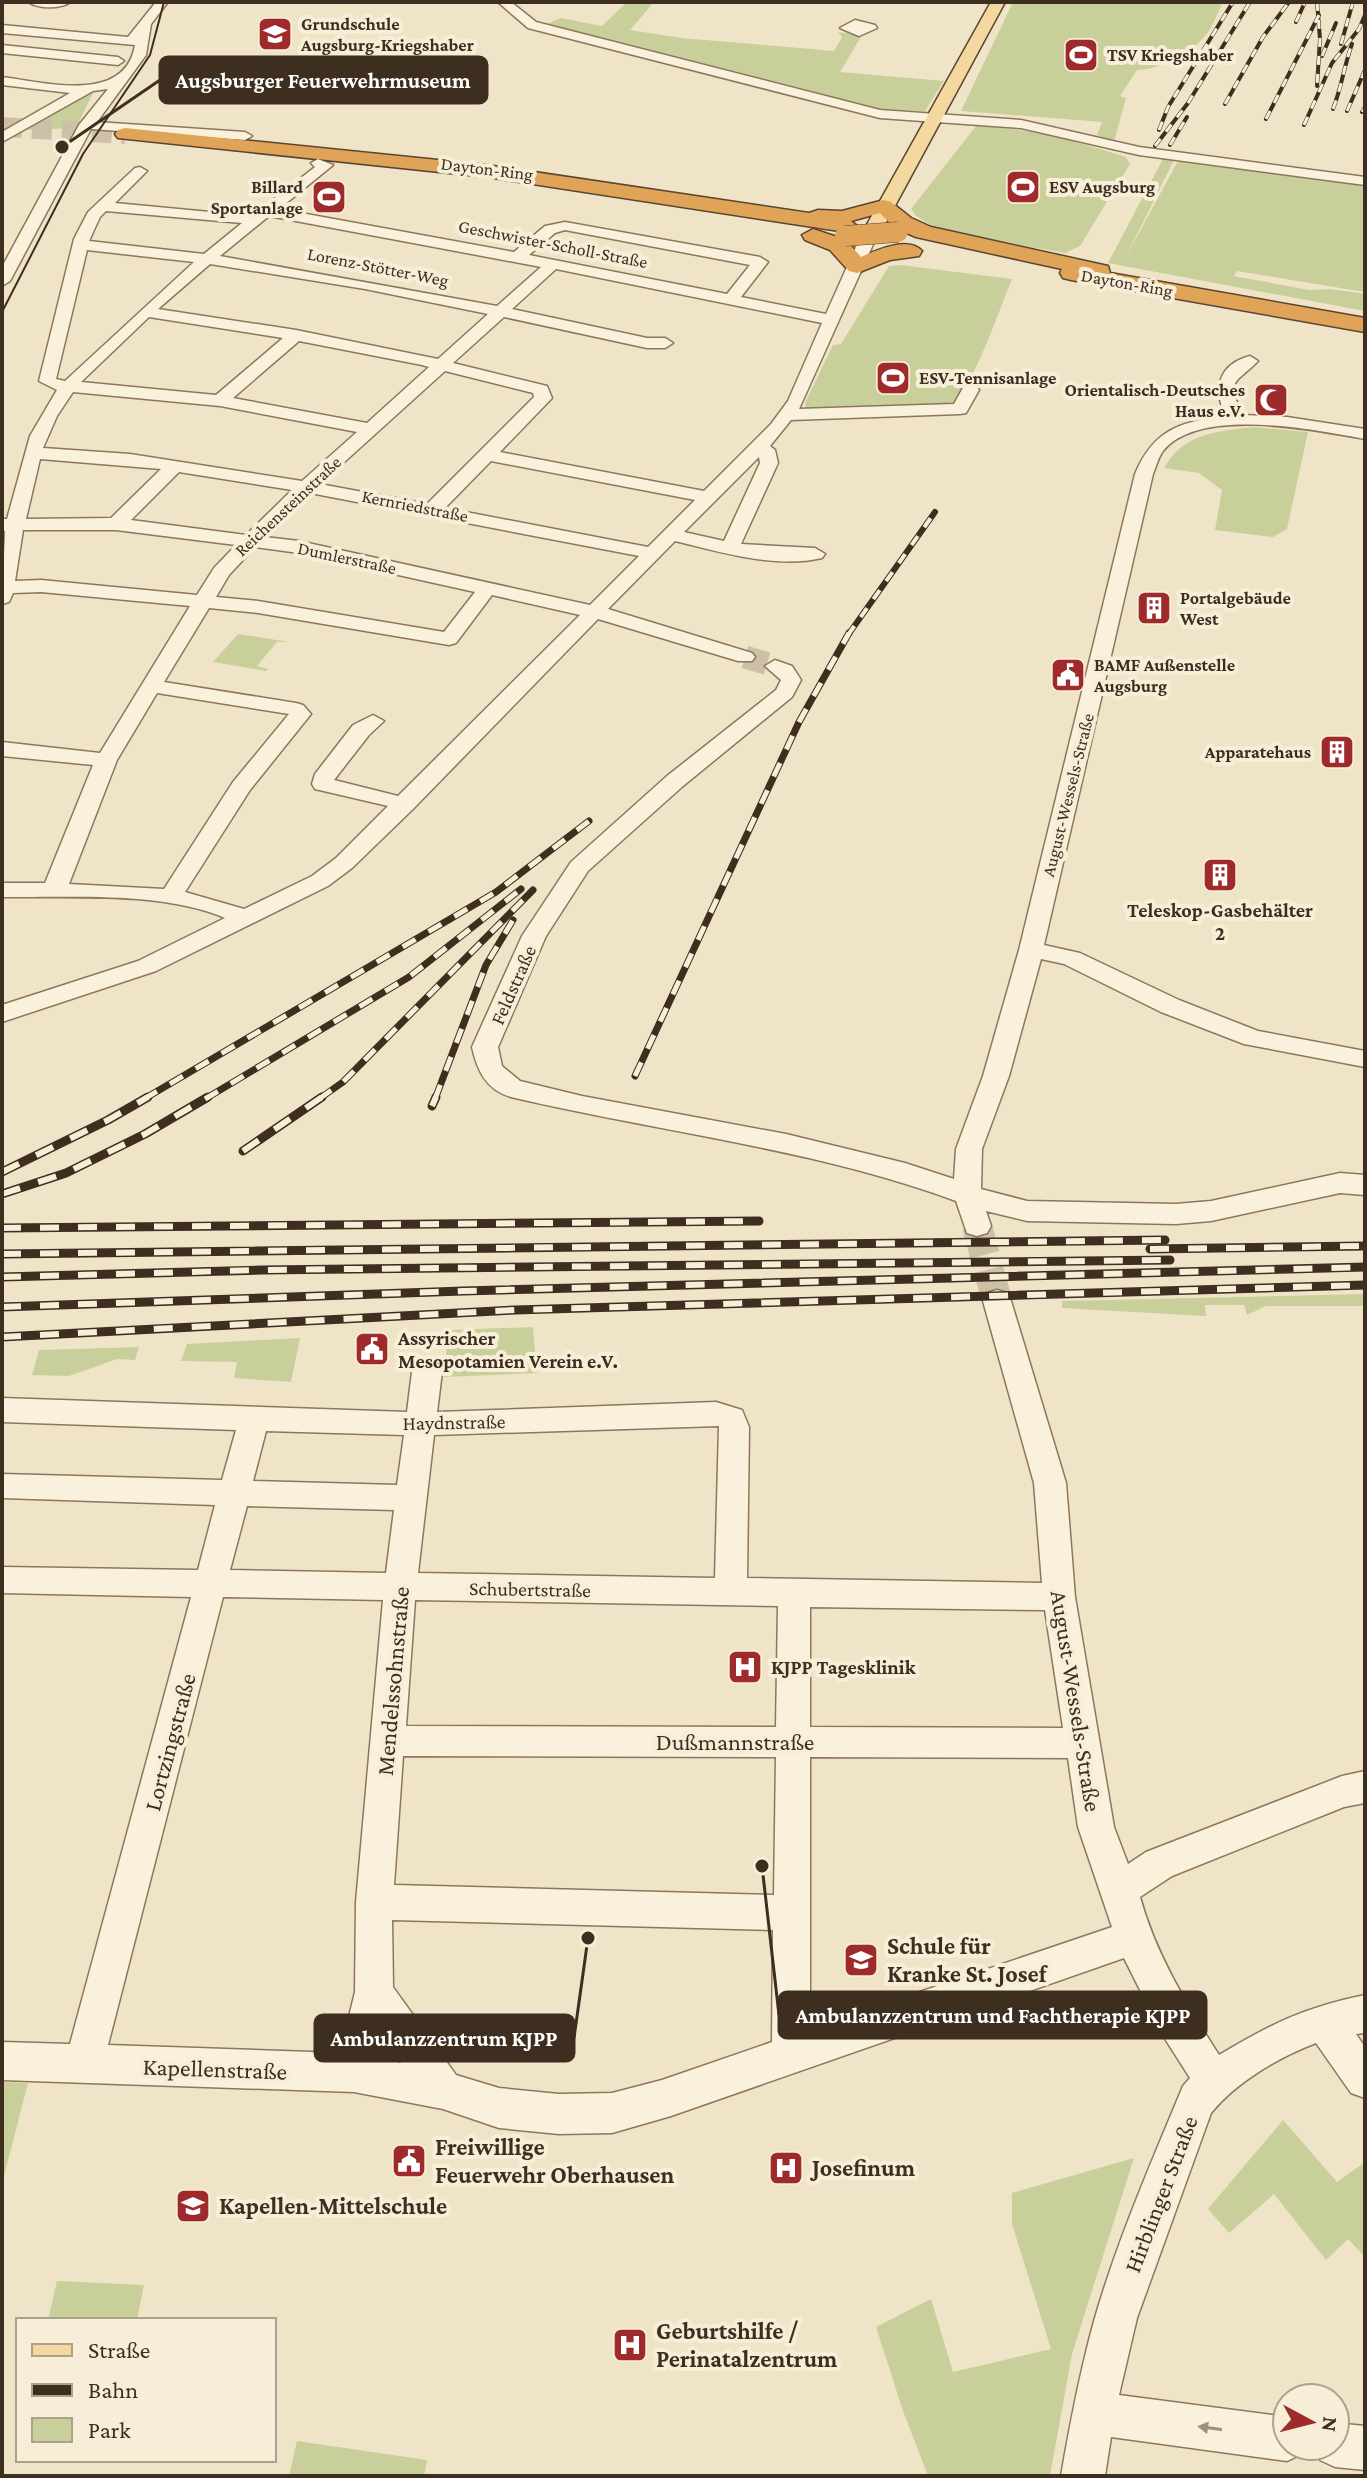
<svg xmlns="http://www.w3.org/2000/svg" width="1367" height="2478" font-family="'Crimson Pro',serif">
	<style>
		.green { fill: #c9cf9b }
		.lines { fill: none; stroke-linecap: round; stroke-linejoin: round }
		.minor-tunnel-far1 { stroke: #ccc0a6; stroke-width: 23; stroke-dasharray: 23 11; stroke-linecap: butt }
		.minor-tunnel { stroke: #ccc0a6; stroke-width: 30; stroke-dasharray: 30 15; stroke-linecap: butt }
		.highway-tunnel { stroke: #ccc0a6; stroke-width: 20; stroke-dasharray: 20 10; stroke-linecap: butt }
		.minor-casing { stroke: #8d765c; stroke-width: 3 }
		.major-casing { stroke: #5b4430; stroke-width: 3 }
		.highway-casing { stroke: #5b4430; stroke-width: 3 }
		.minor { fill: #faf1dc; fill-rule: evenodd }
		.major { fill: #f3d9a0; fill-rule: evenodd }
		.highway { fill: #e0a458; fill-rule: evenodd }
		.tram { stroke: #3d2e20; stroke-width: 2 }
		.rail-far3-casing { stroke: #3d2e20; stroke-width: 4 }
		.rail-far2-casing { stroke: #3d2e20; stroke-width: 6 }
		.rail-far1-casing { stroke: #3d2e20; stroke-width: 7 }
		.rail-casing { stroke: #3d2e20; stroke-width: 9 }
		.rail-far3 { stroke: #f7eed8; stroke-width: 3; stroke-dasharray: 9; stroke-linecap: butt }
		.rail-far2 { stroke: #f7eed8; stroke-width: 4; stroke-dasharray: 11; stroke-linecap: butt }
		.rail-far1 { stroke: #f7eed8; stroke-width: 5; stroke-dasharray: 15; stroke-linecap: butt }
		.rail { stroke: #f7eed8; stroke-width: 6; stroke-dasharray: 19; stroke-linecap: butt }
		.highway-bridge-casing { stroke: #5b4430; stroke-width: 21; stroke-linecap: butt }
		.highway-bridge { stroke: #e0a458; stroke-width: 20 }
		.oneway { fill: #9c907e }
		.labels { text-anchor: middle; stroke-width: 8; stroke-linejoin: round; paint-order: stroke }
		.far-poi-label { font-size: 18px; font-weight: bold; fill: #3d2e20; stroke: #f7eed8; text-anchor: start }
		.far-street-label { font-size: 18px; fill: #3d2e20; stroke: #f7eed8 }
		.poi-label { font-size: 20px; font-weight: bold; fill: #3d2e20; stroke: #f7eed8; text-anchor: start }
		.street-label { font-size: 20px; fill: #3d2e20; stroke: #f7eed8 }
		.near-street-label { font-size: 24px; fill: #3d2e20; stroke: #f7eed8 }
		.near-poi-label { font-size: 24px; font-weight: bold; fill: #3d2e20; stroke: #f7eed8; text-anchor: start }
		.leader { fill: none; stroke: #3d2e20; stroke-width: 3 }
		.callout-dot { fill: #3d2e20; stroke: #f7eed8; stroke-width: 3 }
		.callout { fill: #3d2e20; stroke: #3d2e20; stroke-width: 3 }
		.callout-label { font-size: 22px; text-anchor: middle; font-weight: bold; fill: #fff }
	</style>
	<rect width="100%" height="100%" fill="#f0e4c8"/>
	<g class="green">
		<path d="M627 2H654L630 30 682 38 834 51 842 37 838 32 862 35 840 72 944 81 925 111 880 110 547 24 561 18 602 26Z"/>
		<path d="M1013 2H1223C1217 13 1213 27 1205 36 1191 53 1158 70 1137 70L1120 96 1126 98 1114 142 1097 135 1102 122 961 111Z"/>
		<path d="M87 92 93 93 76 128 24 130Z"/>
		<path d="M976 126C1028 128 1076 141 1126 157L1130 164 1080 246 1065 253 973 237 931 225 916 216 911 209Z"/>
		<path d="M1164 157 1175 158 1126 257 1179 159 1365 186V292L1237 271 1234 276 1309 290 1330 289 1365 294V311L1108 263Z"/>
		<path d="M901 265 1012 279C995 320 981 367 954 404L940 406 814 411 806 408 805 403 833 345 841 344 889 266Z"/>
		<path d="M1252 427 1308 432 1287 529 1273 537 1215 530 1222 490 1199 473 1164 468C1184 433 1215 432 1252 427Z"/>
		<path d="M238 634 289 642H277L257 666 268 669 266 671 213 662Z"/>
		<path d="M1365 1294V1306H1266L1247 1315 1244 1305H1205L1206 1316 1062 1308V1301Z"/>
		<path d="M533 1327 537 1373 443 1377 449 1330Z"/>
		<path d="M300 1338 291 1382 234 1378 237 1362 181 1361 187 1344Z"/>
		<path d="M139 1347 135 1360 117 1359 69 1376 32 1375 39 1350Z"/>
		<path d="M2 2082 28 2083 2 2184Z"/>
		<path d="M1283 2120 1337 2182 1365 2162V2257L1348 2239 1326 2260 1274 2194 1229 2233 1208 2209Z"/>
		<path d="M1134 2158 1072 2354 1050 2476H928L903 2411 876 2327 931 2299 953 2372 1051 2349 1012 2224V2193Z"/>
		<path d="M57 2281 144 2285 137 2320H48Z"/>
		<path d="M297 2441 427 2460 424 2476H289Z"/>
	</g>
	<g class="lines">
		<path class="minor-tunnel-far1" d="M745 657 775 666"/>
		<path class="minor-tunnel" d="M977 1226 997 1301"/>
		<path class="highway-tunnel" d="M2 127 125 134"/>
		<g class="minor-casing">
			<g id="minor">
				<path d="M28 2H71C60 9 39 9 28 2Z"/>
				<path d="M156 2H168L151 24 146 55 97 122 245 132 252 136 245 140 91 129 10 281 2 286V267L79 125 108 89 93 91 2 142V132L70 93 2 85V77C44 82 125 105 135 45L2 33V25L128 37Z"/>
				<path d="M498 2H511L536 22 880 110 1021 120 1139 147 1365 177V185L1139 155 1021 128 880 118 528 28Z"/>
				<path d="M855 20 875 25 877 28 859 36 840 28Z"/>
				<path d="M2 45 118 57 124 61 118 65 2 53Z"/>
				<path d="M318 159 333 165 279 209 514 252 545 226 565 222 760 257 768 262 741 297 826 314 859 240 862 237H872L875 240 799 409 954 404 964 386H976L979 390 966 413 960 414 791 420 770 446 775 450 778 463 741 544 815 548 825 554 822 558C776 569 720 552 675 541L608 609 752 653 755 657 752 661H738L598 619 413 809 352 868 328 886 156 971 2 1022V1005L138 961 225 918C161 891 71 898 2 897V883H45L93 765 2 756V742L100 753 190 606 41 592 13 593 9 602 2 604 5 531H2V519H7L30 436 57 390 39 381 74 239 88 212 135 168 140 167 147 171 115 203 252 216 315 167 311 163ZM106 211 242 223 204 254 89 241 100 217ZM269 216 541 267 497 306 220 256ZM565 230 750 265 727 294 529 255 555 233ZM87 250 194 262 65 381 56 379ZM210 264 365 289 488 314 438 359 296 330 158 309ZM556 269 822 323 788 401 771 424 704 491 500 452 552 398 547 386 453 363 504 317 647 348H665L673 343 665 338H647L512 309ZM149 317 283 338 216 395 81 382ZM299 341 422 365 429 367 367 423 233 398ZM445 371 533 393 534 397 427 504 320 484ZM73 392 220 406 357 432 302 481 130 454 43 448 57 416ZM759 457 760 463 724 541 684 532ZM40 459 161 469 111 518 26 519ZM491 461 695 500 648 547 445 508ZM179 472 292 490 246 535 131 520ZM310 493 639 556 590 605 299 541 265 537ZM23 530H116L236 545 214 568 197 595 41 580 15 581ZM255 547 299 553 475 592 444 632 258 601 216 597 229 575ZM492 595 580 615 398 796 334 780 369 735 384 721 373 715 353 725 315 774 312 784 315 789 388 806 336 858 312 876 244 909 185 892 250 790 311 714 303 705 296 703 164 682 209 608 258 613 449 645 456 643ZM157 693 289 714 233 782 164 889 69 884 117 760Z"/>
				<path d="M1250 356 1258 361C1237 383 1224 379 1243 415L1287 417 1365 429V439C1316 430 1199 406 1163 451 1158 458 1156 467 1153 474L1044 945 1080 953 1179 1000 1258 1031 1365 1051V1067L1244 1044 1161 1012 1064 964 1041 959 1009 1076 982 1149 981 1189 1027 1201 1176 1204 1211 1201 1340 1173 1365 1175V1195L1340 1193 1211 1221 1176 1224 1027 1221 986 1211 991 1226 987 1233 977 1236 967 1233 956 1201C812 1148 659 1132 511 1097 486 1090 477 1070 472 1047L522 936 571 862 667 776 776 690 781 680 765 666 775 660 792 666 801 680 792 697 683 786 588 871 546 936 498 1047 502 1066 520 1081 582 1096 786 1134 905 1163 954 1179 956 1149 983 1076 1019 950 1135 474C1154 429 1180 422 1226 416 1212 389 1219 364 1250 356Z"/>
				<path d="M997 1290 1007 1293 1011 1301 1066 1483 1075 1597 1114 1827 1128 1864 1146 1852 1342 1776 1365 1771V1803L1344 1807 1172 1876 1140 1897C1156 1955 1187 2005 1219 2055 1271 2024 1305 2007 1365 1995V2033L1356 2034 1365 2047V2098L1351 2093 1316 2043C1279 2057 1236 2082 1211 2113L1137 2318 1119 2395 1287 2417V2446H1306L1302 2454 1287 2461 1111 2437 1105 2476H1061C1070 2424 1080 2372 1094 2321 1117 2241 1151 2163 1183 2086L1190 2078 1162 2034 1124 1958 671 2116 612 2133 559 2134 499 2128 443 2109 354 2092 2 2080V2042L70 2044 191 1597 2 1593V1567L198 1570 215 1505 2 1498V1474L222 1480 236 1430 2 1422V1398L407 1412 412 1372 416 1364 427 1361 438 1364 442 1372 437 1412 716 1402 742 1410 749 1427 747 1578 1042 1583 1034 1483 983 1301 987 1293ZM719 1426 715 1578 418 1573 434 1435ZM266 1431 404 1435 397 1485 253 1481ZM247 1506 394 1510 386 1573 230 1570ZM223 1597 383 1600 356 1902 355 1992 340 2053 108 2045ZM415 1600 778 1606 776 1727 406 1726ZM810 1607 1045 1610 1063 1728 810 1727ZM403 1756 776 1757 774 1895 394 1885ZM810 1757 1068 1758 1078 1827 1112 1927 810 2029ZM392 1920 773 1930 772 2042 662 2080 612 2093 559 2094 499 2088 456 2075 393 1987ZM382 2036 401 2063 377 2058Z"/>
				<path d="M1335 2423 1365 2426V2470L1335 2467 1320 2460 1314 2446H1335Z"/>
			</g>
		</g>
		<g class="major-casing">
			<path id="major" d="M991 2H1005L883 228 880 232H868L865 228Z"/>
		</g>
		<g class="highway-casing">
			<g id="highway">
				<path d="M125 128 487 165 809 213 818 210 842 211 884 200 891 202 911 218 931 227 1108 266 1110 273 1365 318V332L1071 280 1063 278 1060 273 1062 269 916 237 895 228 880 213 851 221 857 226 846 232 487 177 118 138 115 134 118 130Z"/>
				<path d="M813 229 846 240 861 257C877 250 908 236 922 251L919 256 890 260 857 273 849 271 830 250 805 240 802 235Z"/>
			</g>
		</g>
		<use href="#minor" class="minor"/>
		<use href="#major" class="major"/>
		<use href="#highway" class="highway"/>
		<path class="tram" d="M2 312 83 154 150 55 164 2"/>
		<g class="rail-far3-casing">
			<g id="rail-far3">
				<path d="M1317 2 1320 39 1317 86"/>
				<path d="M1296 22 1305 2"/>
				<path d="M1341 44 1353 2"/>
				<path d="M1322 56 1336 23"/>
				<path d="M1225 104 1263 37 1289 2"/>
				<path d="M1333 109C1342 86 1344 66 1352 44"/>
				<path d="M1347 111 1365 70"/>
				<path d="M1362 112 1365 107"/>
				<path d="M1266 119 1319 15"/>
				<path d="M1304 125 1332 63 1359 29 1365 15"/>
				<path d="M1159 130 1168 107 1233 2"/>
				<path d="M1170 145 1187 117"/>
				<path d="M1155 146 1188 103 1250 2"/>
			</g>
		</g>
		<g class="rail-far2-casing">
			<path id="rail-far2" d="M848 635 935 512"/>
		</g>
		<g class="rail-far1-casing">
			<g id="rail-far1">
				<path d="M635 1076 799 722 849 633"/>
				<path d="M144 1099 496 892 589 821"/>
				<path d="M205 1099 409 977 521 889"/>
				<path d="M319 1099 343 1082 533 890"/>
				<path d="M435 1099 486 965 513 920"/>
			</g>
		</g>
		<g class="rail-casing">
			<g id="rail">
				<path d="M432 1106 436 1097"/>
				<path d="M243 1151 322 1097"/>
				<path d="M2 1172 108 1120 148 1097"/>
				<path d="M2 1194 66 1173 145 1134 208 1097"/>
				<path d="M2 1228 759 1221"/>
				<path d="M1150 1249 1365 1246"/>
				<path d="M2 1254 1165 1240"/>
				<path d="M2 1277 262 1270 1170 1260"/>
				<path d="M2 1307 463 1291 1365 1267"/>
				<path d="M2 1337 515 1310 1365 1285"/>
			</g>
		</g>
		<use href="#rail-far3" class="rail-far3"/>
		<use href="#rail-far2" class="rail-far2"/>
		<use href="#rail-far1" class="rail-far1"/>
		<use href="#rail" class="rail"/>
		<g class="highway-bridge-casing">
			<path id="highway-bridge" d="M845 236 898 232"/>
		</g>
		<use href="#highway-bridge" class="highway-bridge"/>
	</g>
	<defs><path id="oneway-solid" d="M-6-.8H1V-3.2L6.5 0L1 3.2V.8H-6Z" transform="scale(2)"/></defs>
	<use class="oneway" href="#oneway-solid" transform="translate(1210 2428) rotate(-172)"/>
	<defs>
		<g id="school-square" transform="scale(1.8)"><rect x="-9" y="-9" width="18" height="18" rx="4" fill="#9e2a2b" stroke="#f7eed8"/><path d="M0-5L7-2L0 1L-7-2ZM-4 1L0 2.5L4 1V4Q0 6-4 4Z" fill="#fff"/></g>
		<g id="stadium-square" transform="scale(1.8)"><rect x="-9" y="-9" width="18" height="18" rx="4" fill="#9e2a2b" stroke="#f7eed8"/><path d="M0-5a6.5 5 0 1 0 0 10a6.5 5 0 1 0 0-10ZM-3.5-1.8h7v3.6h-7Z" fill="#fff"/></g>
		<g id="mosque-square" transform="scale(1.8)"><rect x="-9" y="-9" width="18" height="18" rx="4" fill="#9e2a2b" stroke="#f7eed8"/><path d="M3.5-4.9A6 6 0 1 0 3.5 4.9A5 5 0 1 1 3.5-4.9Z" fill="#fff"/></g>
		<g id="building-square" transform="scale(1.8)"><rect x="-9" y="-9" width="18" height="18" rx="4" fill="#9e2a2b" stroke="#f7eed8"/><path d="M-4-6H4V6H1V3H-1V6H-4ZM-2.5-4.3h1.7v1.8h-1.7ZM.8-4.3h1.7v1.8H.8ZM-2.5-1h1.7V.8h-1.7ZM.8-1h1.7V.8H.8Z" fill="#fff"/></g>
		<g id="civic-square" transform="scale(1.8)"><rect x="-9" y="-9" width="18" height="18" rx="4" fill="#9e2a2b" stroke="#f7eed8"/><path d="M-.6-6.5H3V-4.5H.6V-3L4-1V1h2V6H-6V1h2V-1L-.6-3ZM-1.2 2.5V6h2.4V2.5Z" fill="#fff"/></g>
		<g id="hospital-square" transform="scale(1.8)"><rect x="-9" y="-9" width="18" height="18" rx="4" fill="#9e2a2b" stroke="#f7eed8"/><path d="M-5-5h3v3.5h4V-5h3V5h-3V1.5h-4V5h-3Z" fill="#fff"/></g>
	</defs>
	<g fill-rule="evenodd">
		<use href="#school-square" x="275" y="34"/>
		<use href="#stadium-square" x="1081" y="55"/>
		<use href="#stadium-square" x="1023" y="187"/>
		<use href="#stadium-square" x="329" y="197"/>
		<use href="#stadium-square" x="893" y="378"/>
		<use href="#mosque-square" x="1271" y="400"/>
		<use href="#building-square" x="1154" y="608"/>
		<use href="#civic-square" x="1068" y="675"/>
		<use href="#building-square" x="1337" y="752"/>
		<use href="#building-square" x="1220" y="875"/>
		<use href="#civic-square" x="372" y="1349"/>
		<use href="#hospital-square" x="745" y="1667"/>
		<use href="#school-square" x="861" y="1960"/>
		<use href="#civic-square" x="409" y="2161"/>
		<use href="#hospital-square" x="786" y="2168"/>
		<use href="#school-square" x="193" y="2206"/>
		<use href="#hospital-square" x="630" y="2345"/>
	</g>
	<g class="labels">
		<g class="far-poi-label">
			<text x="301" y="30">Grundschule<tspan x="301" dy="21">Augsburg-Kriegshaber</tspan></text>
			<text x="1107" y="61">TSV Kriegshaber</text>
			<text x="303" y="193" text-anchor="end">Billard<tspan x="303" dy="21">Sportanlage</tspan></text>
			<text x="1049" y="193">ESV Augsburg</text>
			<text x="919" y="384">ESV-Tennisanlage</text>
			<text x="1245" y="396" text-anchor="end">Orientalisch-Deutsches<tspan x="1245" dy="21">Haus e.V.</tspan></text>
			<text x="1180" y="604">Portalgebäude<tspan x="1180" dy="21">West</tspan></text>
			<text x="1094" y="671">BAMF Außenstelle<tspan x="1094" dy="21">Augsburg</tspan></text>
			<text x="1311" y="758" text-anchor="end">Apparatehaus</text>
		</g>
		<g class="far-street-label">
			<text transform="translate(487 169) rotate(7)" y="6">Dayton-Ring</text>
			<text transform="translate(553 244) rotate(11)" y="6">Geschwister-Scholl-Straße</text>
			<text transform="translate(378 267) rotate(11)" y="6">Lorenz-Stötter-Weg</text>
			<text transform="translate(1127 283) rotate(10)" y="6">Dayton-Ring</text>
			<text transform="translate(288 506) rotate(-43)" y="6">Reichensteinstraße</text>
			<text transform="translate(415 506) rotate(11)" y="6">Kernriedstraße</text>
			<text transform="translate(347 558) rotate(12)" y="6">Dumlerstraße</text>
			<text transform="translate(1068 795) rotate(-76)" y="6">August-Wessels-Straße</text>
		</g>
		<g class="poi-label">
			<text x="1220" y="917" text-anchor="middle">Teleskop-Gasbehälter<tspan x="1220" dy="23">2</tspan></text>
			<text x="398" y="1345">Assyrischer<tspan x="398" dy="23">Mesopotamien Verein e.V.</tspan></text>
			<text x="771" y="1674">KJPP Tagesklinik</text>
		</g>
		<g class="street-label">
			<text transform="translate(513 985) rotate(-66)" y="7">Feldstraße</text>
			<text transform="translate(454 1422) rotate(-1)" y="7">Haydnstraße</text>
			<text transform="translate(530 1589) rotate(1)" y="7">Schubertstraße</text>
		</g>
		<g class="near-street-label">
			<text transform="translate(393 1681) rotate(-85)" y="8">Mendelssohnstraße</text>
			<text transform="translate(1076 1701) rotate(81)" y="8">August-Wessels-Straße</text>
			<text transform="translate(170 1742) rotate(-75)" y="8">Lortzingstraße</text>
			<text x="735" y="1750">Dußmannstraße</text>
			<text transform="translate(215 2069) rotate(2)" y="8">Kapellenstraße</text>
			<text transform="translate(1161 2194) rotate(-69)" y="8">Hirblinger Straße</text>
		</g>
		<g class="near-poi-label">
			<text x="887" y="1954">Schule für<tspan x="887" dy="28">Kranke St. Josef</tspan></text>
			<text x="435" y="2155">Freiwillige<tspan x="435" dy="28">Feuerwehr Oberhausen</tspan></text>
			<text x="812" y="2176">Josefinum</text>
			<text x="219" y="2214">Kapellen-Mittelschule</text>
			<text x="656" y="2339">Geburtshilfe /<tspan x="656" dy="28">Perinatalzentrum</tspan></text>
		</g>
	</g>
	<path class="leader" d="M62 147L160 80M762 1866L779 2015M588 1938L574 2038"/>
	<g class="callout-dot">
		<circle cx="62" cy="147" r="8"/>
		<circle cx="762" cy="1866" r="8"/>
		<circle cx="588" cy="1938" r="8"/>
	</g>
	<g class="callout">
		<rect x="160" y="57" width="327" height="46" rx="8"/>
		<rect x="779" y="1992" width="427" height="46" rx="8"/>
		<rect x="315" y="2015" width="259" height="46" rx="8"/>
	</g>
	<g class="callout-label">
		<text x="323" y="88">Augsburger Feuerwehrmuseum</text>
		<text x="993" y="2023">Ambulanzzentrum und Fachtherapie KJPP</text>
		<text x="444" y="2046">Ambulanzzentrum KJPP</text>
	</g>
	<rect width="1367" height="2478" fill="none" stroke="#3d2e20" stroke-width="8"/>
	<rect x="16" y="2318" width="260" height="144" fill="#f7eed8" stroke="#ada18e" stroke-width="2"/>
	<rect x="32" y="2344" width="40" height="12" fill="#f3d9a0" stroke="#ada18e" stroke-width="2"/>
	<text x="88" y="2358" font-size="24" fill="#3d2e20">Straße</text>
	<rect x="32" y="2384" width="40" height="12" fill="#3d2e20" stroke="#ada18e" stroke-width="2"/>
	<text x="88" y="2398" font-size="24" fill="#3d2e20">Bahn</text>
	<rect x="32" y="2418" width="40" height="24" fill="#c9cf9b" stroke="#ada18e" stroke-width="2"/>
	<text x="88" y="2438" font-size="24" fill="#3d2e20">Park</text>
	<g transform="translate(1311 2422) rotate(97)"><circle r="38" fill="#f7eed8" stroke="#ada18e" stroke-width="2"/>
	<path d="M0-6L14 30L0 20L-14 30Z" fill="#9e2a2b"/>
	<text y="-12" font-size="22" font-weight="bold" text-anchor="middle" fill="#3d2e20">N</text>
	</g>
</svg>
